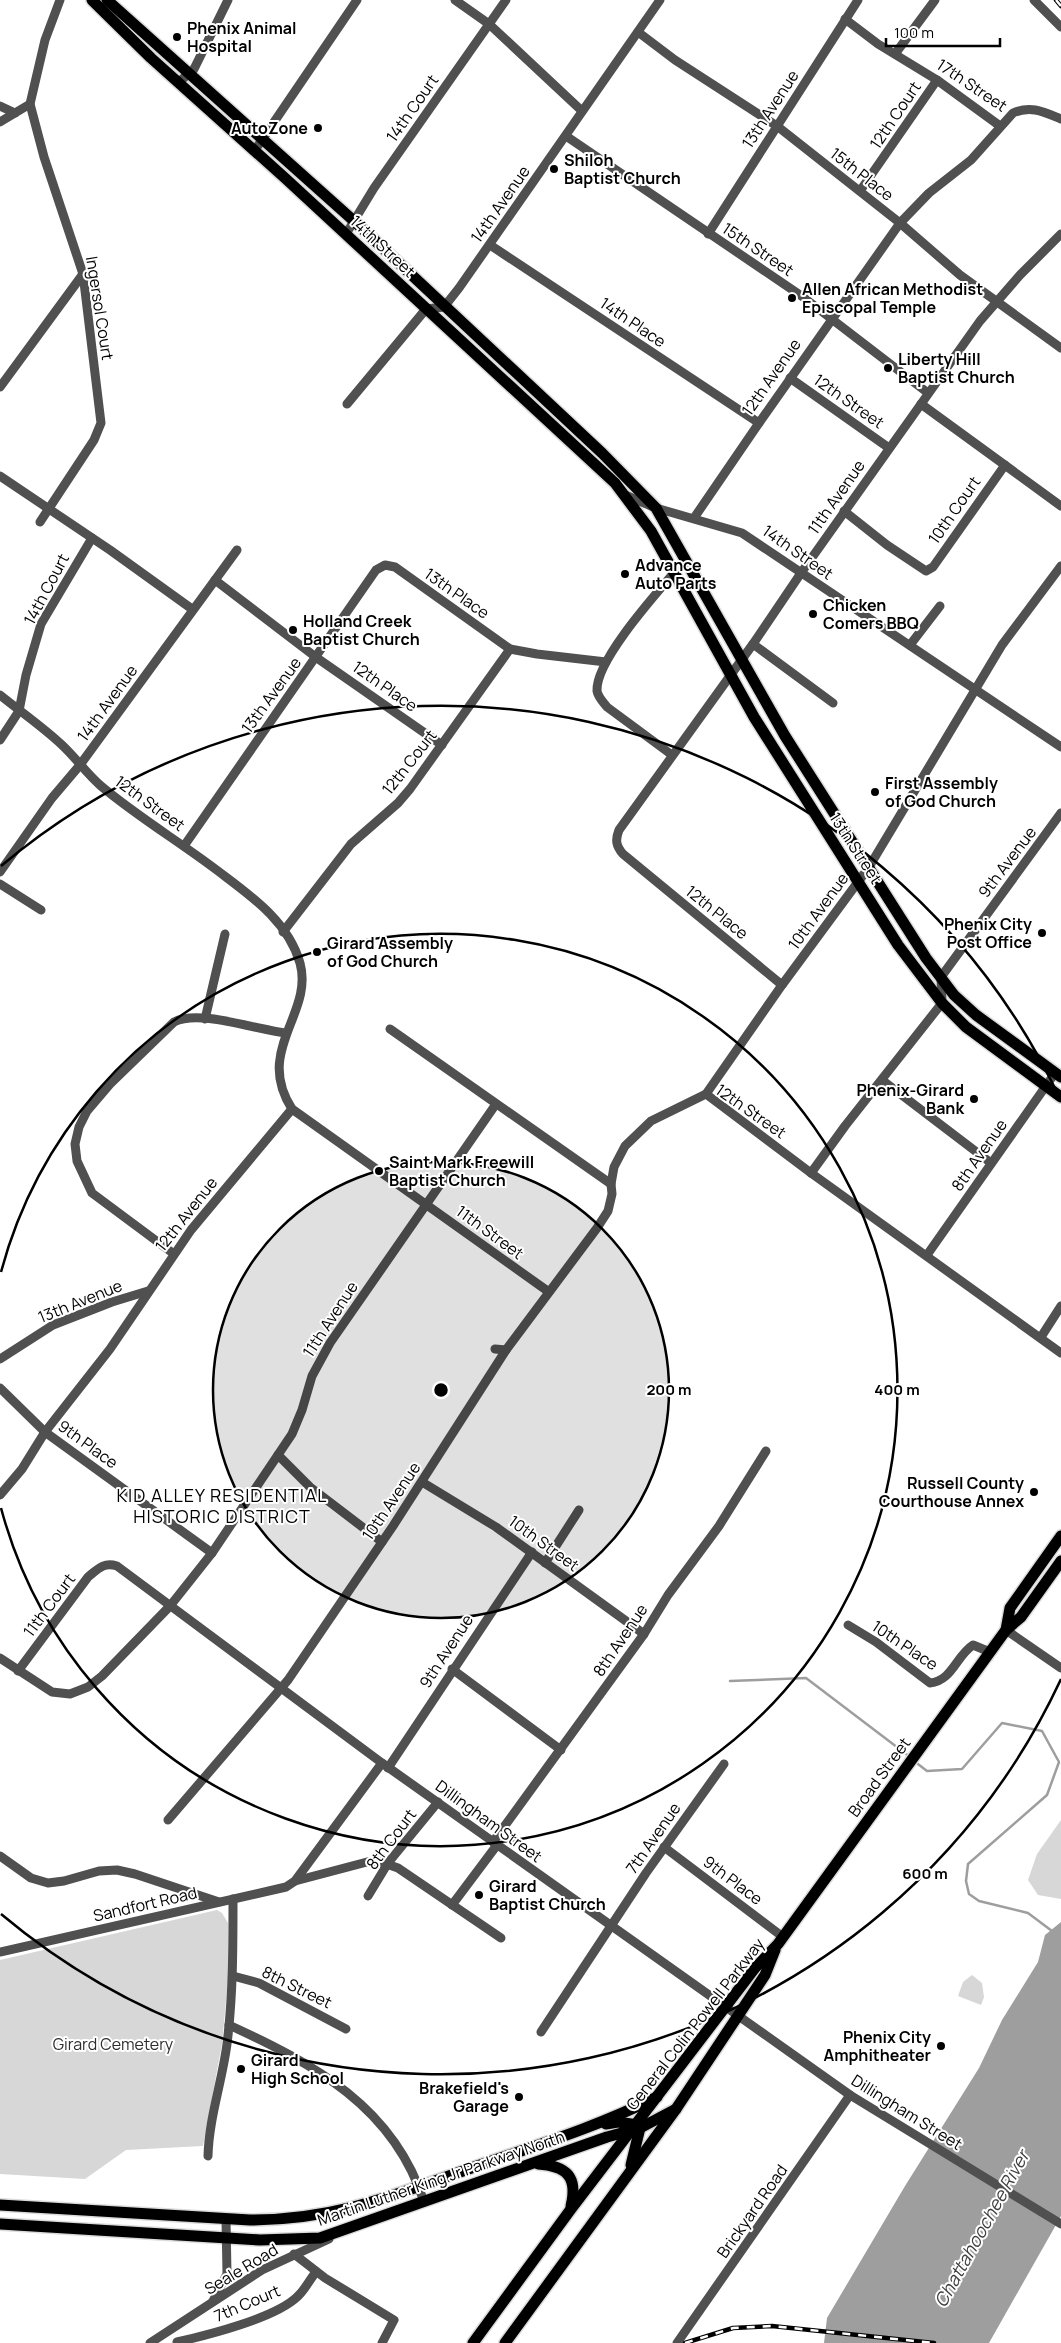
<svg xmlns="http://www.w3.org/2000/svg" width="1061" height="2343" font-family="Manrope,sans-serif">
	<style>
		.green { fill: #d7d7d7 }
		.water { fill: #9e9e9e }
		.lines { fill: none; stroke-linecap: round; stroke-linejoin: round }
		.stream { stroke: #9e9e9e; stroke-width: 2.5 }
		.major-casing { stroke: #dbdbdb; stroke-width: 14 }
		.minor { stroke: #505050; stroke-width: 9 }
		.major { stroke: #000; stroke-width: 11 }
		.rail-casing { stroke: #000; stroke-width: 4.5 }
		.rail { stroke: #fff; stroke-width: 2.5; stroke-dasharray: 8; stroke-linecap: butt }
		.ring { fill: none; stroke: #000; stroke-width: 2.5 }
		.poi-dot { fill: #000; stroke: #fff; stroke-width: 2 }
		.labels { text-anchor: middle; stroke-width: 4; stroke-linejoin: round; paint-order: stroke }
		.poi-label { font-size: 16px; font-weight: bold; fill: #000; stroke: #fff; text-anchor: start }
		.street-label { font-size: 16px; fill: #000; stroke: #fff }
		.park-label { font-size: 16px; fill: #2e2e2e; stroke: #fff }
		.neighbourhood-label { font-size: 18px; letter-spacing: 1px; fill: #000; stroke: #fff }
		.water-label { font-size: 18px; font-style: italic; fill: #3f3f3f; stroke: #fff }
		.centre { fill: #000; stroke: #fff; stroke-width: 2.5 }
		.ring-label { font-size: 15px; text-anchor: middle; font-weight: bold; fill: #000; stroke: #fff; stroke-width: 4; stroke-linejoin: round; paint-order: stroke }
	</style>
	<rect width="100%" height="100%" fill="#fff"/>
	<g class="green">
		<path d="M1061 1820V1899L1038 1895 1028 1880 1037 1854Z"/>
		<path d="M217 1910 222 1913 228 1923V1979L222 2044 203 2146 126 2150 85 2179 0 2174V1960Z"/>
		<path d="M972 1975 982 1983 984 1997 981 2005 958 1996 963 1982Z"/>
	</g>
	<path class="water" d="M1061 1922V2216L989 2343H824L827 2318 905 2186 979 2068 1002 2020 1038 1962 1045 1935Z"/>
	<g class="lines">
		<g class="stream">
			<path d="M730 1681 806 1678 910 1757"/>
			<path d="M914 1761 927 1771 962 1769 1002 1723 1042 1731 1059 1762 1047 1795 968 1864 966 1881 969 1894 979 1901 1028 1913 1052 1931"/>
		</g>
		<g class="major-casing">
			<g id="major">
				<path d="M92 0 151 58 285 178 615 483 651 531 754 717 898 945 942 1003 966 1027 1061 1097"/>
				<path d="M107 0 354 221 602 453 656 508 785 736 926 958 954 995 976 1015 1061 1077"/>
				<path d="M1006 1630 1010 1608 1061 1536"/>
				<path d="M606 2124 618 2122 637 2125 640 2128 631 2165"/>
				<path d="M538 2164C567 2166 578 2177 571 2206"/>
				<path d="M0 2205 250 2220C338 2220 397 2194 477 2166 538 2145 599 2126 657 2097"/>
				<path d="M0 2224 260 2240 320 2238 607 2137 640 2128 676 2109"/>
				<path d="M473 2343 571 2209 755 1968 778 1944 1006 1630 1021 1617 1061 1561"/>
				<path d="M505 2343 676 2109 765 1975 775 1950"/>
			</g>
		</g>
		<g class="minor">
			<path d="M455 0 489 24 582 111"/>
			<path d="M1034 0 1061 27"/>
			<path d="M845 19 878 44 937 80 1000 126"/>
			<path d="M638 32 675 60 777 126 900 223 960 275 1061 348"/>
			<path d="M895 54 935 0"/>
			<path d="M179 82 194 69 228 0"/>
			<path d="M0 106 15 113"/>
			<path d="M0 122 30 104"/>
			<path d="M566 136 803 297 928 393"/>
			<path d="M255 150 357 0"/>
			<path d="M860 191 937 80"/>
			<path d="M346 234 374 188 506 0"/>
			<path d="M708 234 858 0"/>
			<path d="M490 245 759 423"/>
			<path d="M790 378 889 448"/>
			<path d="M0 387 83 274"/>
			<path d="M347 404 426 309 444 307 459 288 660 0"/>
			<path d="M921 404 1061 506"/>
			<path d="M0 476 110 550 192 609"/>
			<path d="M625 495 656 508 742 533 1061 747"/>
			<path d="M844 511 887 545 926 571 933 567 1005 465"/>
			<path d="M694 518 759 423 900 223 929 193 971 160 1013 113C1031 105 1044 112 1061 119"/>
			<path d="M40 522 94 440 101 423 83 274 44 157 30 104 45 40 60 0"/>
			<path d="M215 580 317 658 442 745"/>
			<path d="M753 644 833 703"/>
			<path d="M910 645 940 606"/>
			<path d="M0 695C21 712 43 727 62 745 76 758 87 774 101 786 138 817 180 842 218 871 251 896 288 921 300 963 314 1014 254 1050 292 1109L549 1292"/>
			<path d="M0 740 19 711 26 675 41 624 92 538"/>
			<path d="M672 755 607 707C603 702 598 697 597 691 595 659 664 585 685 560"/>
			<path d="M184 846 376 570 385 565 395 567 510 649 537 654 606 662"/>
			<path d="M0 872 52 798 80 765 237 550"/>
			<path d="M0 884 41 910"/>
			<path d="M283 932 351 844 398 803 410 789 510 649"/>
			<path d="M782 985 623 854C616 846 615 840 619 830L753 644 801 573 980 321 1020 275 1061 234"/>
			<path d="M205 1019 225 934"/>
			<path d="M390 1029 611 1184"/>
			<path d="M882 1080 991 1163"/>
			<path d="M706 1094 811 1173 1061 1353"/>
			<path d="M811 1173 845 1126 942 1003 941 977 1061 813"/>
			<path d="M174 1254 92 1193 77 1161 75 1144 79 1127 87 1111 110 1084 174 1022C200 1009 256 1030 286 1033"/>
			<path d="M927 1255 1055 1073"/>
			<path d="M1041 1337 1061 1306"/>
			<path d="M495 1349 506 1350"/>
			<path d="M0 1359 53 1325 112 1302 148 1291"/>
			<path d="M0 1388 45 1432 212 1553"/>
			<path d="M278 1455 310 1487 382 1542"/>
			<path d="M422 1482 496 1527 644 1634"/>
			<path d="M0 1495 22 1469 45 1432 110 1349 191 1230 292 1109"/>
			<path d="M545 1563 579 1510"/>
			<path d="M848 1625 876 1642 930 1683C952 1681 956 1656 973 1645L990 1652"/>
			<path d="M1006 1630 1061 1668"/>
			<path d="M0 1658 52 1692 70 1694 88 1687 102 1676 170 1606 212 1553 292 1434 302 1410 312 1376 330 1343 496 1104"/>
			<path d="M452 1669 561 1750"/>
			<path d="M18 1671 88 1577C98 1569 103 1562 117 1566L382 1763 850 2095 1061 2224"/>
			<path d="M388 1768 532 1552"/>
			<path d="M168 1820 288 1680 393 1526 506 1350 597 1228 608 1211 612 1194 611 1184 614 1167 625 1146 651 1121 706 1094 782 985 869 867 1002 645 1061 566"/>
			<path d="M493 1842 644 1634 668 1595 719 1526 766 1451"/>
			<path d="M664 1847 783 1937"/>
			<path d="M0 1856 31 1878 48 1883 64 1881 99 1871 117 1870 135 1874 219 1902"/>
			<path d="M295 1881 367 1862 378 1861 398 1868 501 1938"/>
			<path d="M368 1896 388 1863 438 1802"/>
			<path d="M452 1905 497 1845"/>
			<path d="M0 1952 286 1887 295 1881 382 1763"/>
			<path d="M233 1976 259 1983 346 2029"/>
			<path d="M229 2025C314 2064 394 2107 424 2202"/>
			<path d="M541 2032 646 1873 724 1764"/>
			<path d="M208 2156C209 2118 222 2082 227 2044 233 1996 233 1948 233 1899"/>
			<path d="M294 2254 325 2278 394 2320 382 2343"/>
			<path d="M213 2301 227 2274 226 2219"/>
			<path d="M177 2342C208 2335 275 2318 297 2297 305 2290 310 2279 316 2272"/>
			<path d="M150 2343 262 2270 329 2239"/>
			<path d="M677 2343 850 2095"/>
		</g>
		<use href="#major" class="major"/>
		<g class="rail-casing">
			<g id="rail">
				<path d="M1056 0 1061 6"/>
				<path d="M685 2343 733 2328 772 2326 934 2343"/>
			</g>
		</g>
		<use href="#rail" class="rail"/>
	</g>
	<circle cx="441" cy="1390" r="228" fill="#000" fill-opacity=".12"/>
	<g class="ring">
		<circle cx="441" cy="1390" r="228"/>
		<path d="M1 1272A456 456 0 1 1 1 1508"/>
		<path d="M1061 1679A684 684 0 0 1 1 1914M1 866A684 684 0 0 1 1061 1101"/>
	</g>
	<g class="poi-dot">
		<circle cx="177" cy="37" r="5"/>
		<circle cx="318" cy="128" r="5"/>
		<circle cx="554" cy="169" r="5"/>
		<circle cx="792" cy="298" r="5"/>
		<circle cx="888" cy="368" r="5"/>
		<circle cx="625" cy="574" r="5"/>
		<circle cx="813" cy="614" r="5"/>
		<circle cx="293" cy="630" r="5"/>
		<circle cx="875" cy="792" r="5"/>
		<circle cx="1042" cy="933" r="5"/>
		<circle cx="317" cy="952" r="5"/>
		<circle cx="974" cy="1099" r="5"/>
		<circle cx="379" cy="1171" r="5"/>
		<circle cx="1034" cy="1492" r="5"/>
		<circle cx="479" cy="1895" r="5"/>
		<circle cx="941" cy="2046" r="5"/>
		<circle cx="241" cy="2069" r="5"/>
		<circle cx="519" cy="2097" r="5"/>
	</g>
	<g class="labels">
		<g class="poi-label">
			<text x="187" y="34">Phenix Animal<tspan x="187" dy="18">Hospital</tspan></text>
			<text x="308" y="134" text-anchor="end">AutoZone</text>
			<text x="564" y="166">Shiloh<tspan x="564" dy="18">Baptist Church</tspan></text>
			<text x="802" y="295">Allen African Methodist<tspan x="802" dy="18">Episcopal Temple</tspan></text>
			<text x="898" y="365">Liberty Hill<tspan x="898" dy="18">Baptist Church</tspan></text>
			<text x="635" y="571">Advance<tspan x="635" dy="18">Auto Parts</tspan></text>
			<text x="823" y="611">Chicken<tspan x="823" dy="18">Comers BBQ</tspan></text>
			<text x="303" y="627">Holland Creek<tspan x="303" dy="18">Baptist Church</tspan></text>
			<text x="885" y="789">First Assembly<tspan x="885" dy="18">of God Church</tspan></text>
			<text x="1032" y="930" text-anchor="end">Phenix City<tspan x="1032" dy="18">Post Office</tspan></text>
			<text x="327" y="949">Girard Assembly<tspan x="327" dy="18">of God Church</tspan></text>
			<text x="964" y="1096" text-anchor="end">Phenix-Girard<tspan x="964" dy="18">Bank</tspan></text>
			<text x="389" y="1168">Saint Mark Freewill<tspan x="389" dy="18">Baptist Church</tspan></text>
			<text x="1024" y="1489" text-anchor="end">Russell County<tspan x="1024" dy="18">Courthouse Annex</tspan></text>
			<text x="489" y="1892">Girard<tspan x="489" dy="18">Baptist Church</tspan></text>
			<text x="931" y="2043" text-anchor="end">Phenix City<tspan x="931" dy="18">Amphitheater</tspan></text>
			<text x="251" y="2066">Girard<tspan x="251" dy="18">High School</tspan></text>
			<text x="509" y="2094" text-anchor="end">Brakefield's<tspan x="509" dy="18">Garage</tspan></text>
		</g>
		<g class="street-label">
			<text transform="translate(972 85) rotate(34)" y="6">17th Street</text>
			<text transform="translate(412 108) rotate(-55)" y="6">14th Court</text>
			<text transform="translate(770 109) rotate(-57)" y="6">13th Avenue</text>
			<text transform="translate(895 115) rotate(-56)" y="6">12th Court</text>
			<text transform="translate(862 174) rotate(38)" y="6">15th Place</text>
			<text transform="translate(500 204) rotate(-55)" y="6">14th Avenue</text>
			<text transform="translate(383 246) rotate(43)" y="6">14th Street</text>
			<text transform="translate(758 249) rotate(34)" y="6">15th Street</text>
			<text transform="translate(100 308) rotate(81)" y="6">Ingersol Court</text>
			<text transform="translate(633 322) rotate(34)" y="6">14th Place</text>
			<text transform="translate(771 377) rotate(-55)" y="6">12th Avenue</text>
			<text transform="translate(849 401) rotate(35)" y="6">12th Street</text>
			<text transform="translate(836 497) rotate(-55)" y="6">11th Avenue</text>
			<text transform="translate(954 510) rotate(-55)" y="6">10th Court</text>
			<text transform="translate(798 552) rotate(35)" y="6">14th Street</text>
			<text transform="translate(46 589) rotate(-62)" y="6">14th Court</text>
			<text transform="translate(457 593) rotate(35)" y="6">13th Place</text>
			<text transform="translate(385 686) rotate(35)" y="6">12th Place</text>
			<text transform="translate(271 695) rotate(-54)" y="6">13th Avenue</text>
			<text transform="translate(107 703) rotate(-54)" y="6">14th Avenue</text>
			<text transform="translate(409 762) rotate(-52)" y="6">12th Court</text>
			<text transform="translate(150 803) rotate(36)" y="6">12th Street</text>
			<text transform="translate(856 848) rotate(57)" y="6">13th Street</text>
			<text transform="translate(1007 862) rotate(-53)" y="6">9th Avenue</text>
			<text transform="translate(818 911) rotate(-54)" y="6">10th Avenue</text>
			<text transform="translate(717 912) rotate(39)" y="6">12th Place</text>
			<text transform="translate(751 1111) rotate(35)" y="6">12th Street</text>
			<text transform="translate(979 1155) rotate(-55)" y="6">8th Avenue</text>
			<text transform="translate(186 1214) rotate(-52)" y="6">12th Avenue</text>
			<text transform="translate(490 1232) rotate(36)" y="6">11th Street</text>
			<text transform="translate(80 1301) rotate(-22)" y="6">13th Avenue</text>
			<text transform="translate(330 1319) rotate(-57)" y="6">11th Avenue</text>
			<text transform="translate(88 1444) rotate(36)" y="6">9th Place</text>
			<text transform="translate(391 1501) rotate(-56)" y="6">10th Avenue</text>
			<text transform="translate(544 1543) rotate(36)" y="6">10th Street</text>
			<text transform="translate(49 1605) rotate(-53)" y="6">11th Court</text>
			<text transform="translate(620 1640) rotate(-56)" y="6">8th Avenue</text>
			<text transform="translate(905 1645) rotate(34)" y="6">10th Place</text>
			<text transform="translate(446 1651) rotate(-57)" y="6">9th Avenue</text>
			<text transform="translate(879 1777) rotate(-54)" y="6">Broad Street</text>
			<text transform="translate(489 1821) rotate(36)" y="6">Dillingham Street</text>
			<text transform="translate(653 1838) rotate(-55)" y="6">7th Avenue</text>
			<text transform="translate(391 1839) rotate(-53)" y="6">8th Court</text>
			<text transform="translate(733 1880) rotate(37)" y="6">9th Place</text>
			<text transform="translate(145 1904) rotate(-13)" y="6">Sandfort Road</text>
			<text transform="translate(297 1987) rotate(26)" y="6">8th Street</text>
			<text transform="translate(695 2024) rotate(-52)" y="6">General Colin Powell Parkway</text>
			<text transform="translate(907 2112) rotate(32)" y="6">Dillingham Street</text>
			<text transform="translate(441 2178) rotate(-19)" y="6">Martin Luther King Jr Parkway North</text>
			<text transform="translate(752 2211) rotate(-55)" y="6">Brickyard Road</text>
			<text transform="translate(241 2269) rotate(-31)" y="6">Seale Road</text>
			<text transform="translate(247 2303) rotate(-23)" y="6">7th Court</text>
		</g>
		<g class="park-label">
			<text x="113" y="2050">Girard Cemetery</text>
		</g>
		<g class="neighbourhood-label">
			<text x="222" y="1502">KID ALLEY RESIDENTIAL<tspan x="222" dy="21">HISTORIC DISTRICT</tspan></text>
		</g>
		<g class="water-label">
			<text transform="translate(982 2229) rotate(-61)" y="6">Chattahoochee River</text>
		</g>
	</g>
	<circle cx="441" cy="1390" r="8" class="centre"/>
	<g class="ring-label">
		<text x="669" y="1395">200 m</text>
		<text x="897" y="1395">400 m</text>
		<text x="925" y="1879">600 m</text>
	</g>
	<path d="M886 38v8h114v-8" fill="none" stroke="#000000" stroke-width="2.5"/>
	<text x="894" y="38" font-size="15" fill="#000000" stroke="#ffffff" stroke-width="4" paint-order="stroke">100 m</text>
</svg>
